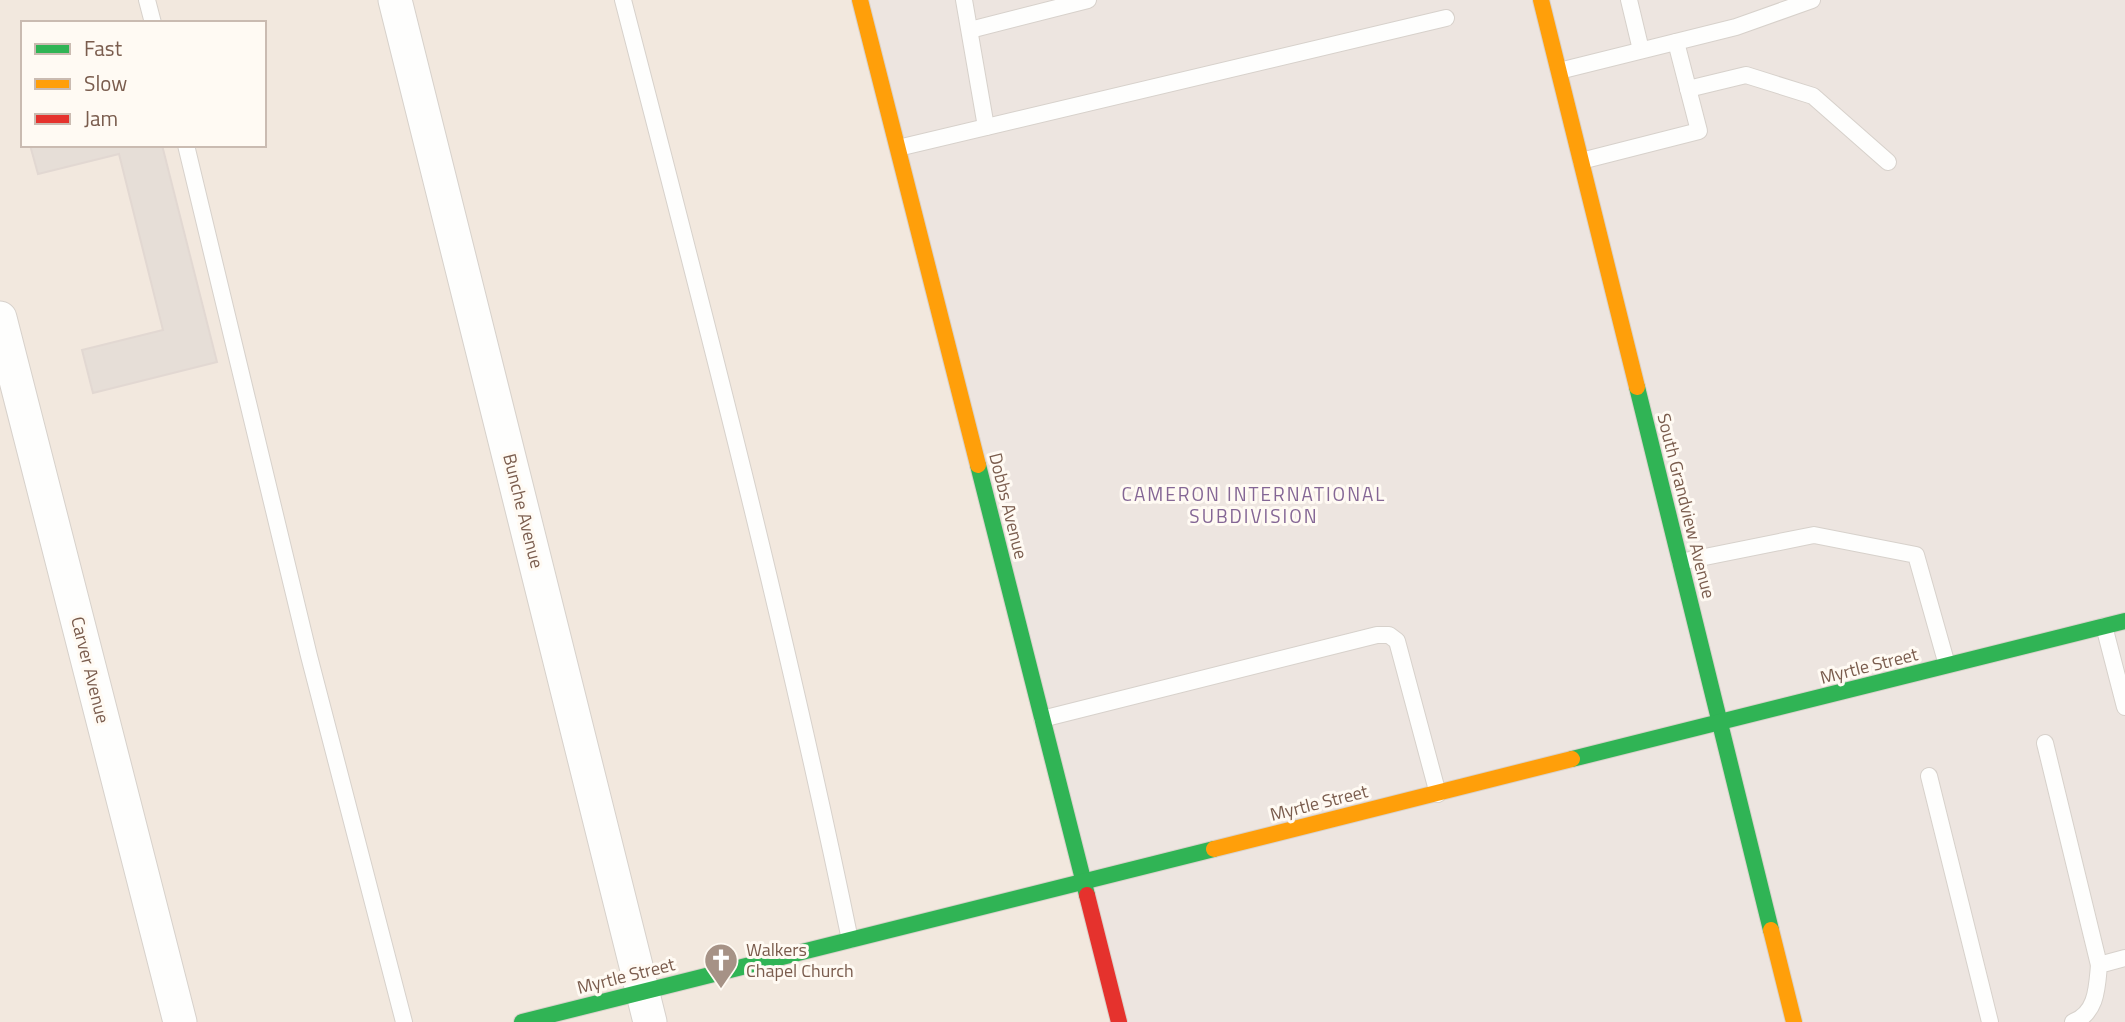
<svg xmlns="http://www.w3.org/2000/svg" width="2125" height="1022" font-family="'Titillium Web',sans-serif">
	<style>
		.residential { fill: #f2e8de; fill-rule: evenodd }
		.industrial { fill: #ede5e0 }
		.building { fill: #e6ded7; stroke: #e2d8d2; stroke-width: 2 }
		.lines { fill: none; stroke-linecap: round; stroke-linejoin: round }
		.lane-casing { stroke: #d7d1cb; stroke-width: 18 }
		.street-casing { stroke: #d7d1cb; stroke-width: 35 }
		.fast-casing { stroke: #d9d2cb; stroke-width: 18 }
		.slow-casing { stroke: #d9d2cb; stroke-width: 18 }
		.jam-casing { stroke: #d9d2cb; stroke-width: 18 }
		.lane { stroke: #fefefd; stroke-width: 16 }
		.street { stroke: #fefefd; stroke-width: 33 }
		.fast { stroke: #30b455; stroke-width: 16 }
		.slow { stroke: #ff9f0a; stroke-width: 16 }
		.jam { stroke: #e5322d; stroke-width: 16 }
		.labels { text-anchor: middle; stroke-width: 6; stroke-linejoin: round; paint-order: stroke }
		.street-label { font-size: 18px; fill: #7a5c4d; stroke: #fffaf3 }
		.poi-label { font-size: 18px; fill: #7a5c4d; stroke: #fffaf3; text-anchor: start }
		.neighbourhood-label { font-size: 19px; letter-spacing: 2px; fill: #846695; stroke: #fffaf3 }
	</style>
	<rect width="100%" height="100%" fill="#f9f5f0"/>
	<path class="residential" d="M0 0H865L1121 1022H0ZM23 23H264V145H23Z"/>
	<path class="industrial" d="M865 0H2125V1022H1121Z"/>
	<path class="building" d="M30 145H162L217 362 93 393 82 350 163 330 119 154 38 174Z"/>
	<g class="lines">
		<g class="lane-casing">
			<g id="lane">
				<path d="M147 0 153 23"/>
				<path d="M623 0C704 312 785 624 850 940"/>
				<path d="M964 0 986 127"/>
				<path d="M1629 0 1641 50"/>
				<path d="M970 30 1088 0"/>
				<path d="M1559 71 1736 27 1812 0"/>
				<path d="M1688 89 1746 75 1813 96 1888 162"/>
				<path d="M186 145 309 656 404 1022"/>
				<path d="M898 148 1446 18"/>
				<path d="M1581 161 1699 131 1676 42"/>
				<path d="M1680 562 1814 535 1916 555 1947 665"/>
				<path d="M2104 626 2125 707"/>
				<path d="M1042 719 1377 635H1389L1397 641 1438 794"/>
				<path d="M2045 743 2099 965"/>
				<path d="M1929 776 1990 1022"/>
				<path d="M2073 1022C2097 1013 2097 987 2099 965L2125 958"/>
			</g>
		</g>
		<g class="street-casing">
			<g id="street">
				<path d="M395 0 650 1022"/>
				<path d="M0 318 180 1022"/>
			</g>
		</g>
		<g class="fast-casing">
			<g id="fast">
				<path d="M1637 387 1771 930"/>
				<path d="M978 465 1087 895"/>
				<path d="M1572 759 2125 621"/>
				<path d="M522 1022 1214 849"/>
			</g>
		</g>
		<g class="slow-casing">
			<g id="slow">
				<path d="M860 0 978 465"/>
				<path d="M1541 0 1637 387"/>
				<path d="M1214 849 1572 759"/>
				<path d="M1771 930 1794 1022"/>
			</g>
		</g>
		<g class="jam-casing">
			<path id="jam" d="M1087 895 1119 1022"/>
		</g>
		<use href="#lane" class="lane"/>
		<use href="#street" class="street"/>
		<use href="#fast" class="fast"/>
		<use href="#slow" class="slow"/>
		<use href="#jam" class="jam"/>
	</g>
	<defs>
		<g id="church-pin" transform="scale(1.75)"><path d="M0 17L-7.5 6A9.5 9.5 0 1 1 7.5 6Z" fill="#a69286" stroke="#fffaf3"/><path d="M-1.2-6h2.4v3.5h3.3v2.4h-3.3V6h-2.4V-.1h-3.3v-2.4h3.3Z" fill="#fff"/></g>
	</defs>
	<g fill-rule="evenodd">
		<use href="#church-pin" x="721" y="960"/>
	</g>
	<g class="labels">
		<g class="street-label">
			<text transform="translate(1008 506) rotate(76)" y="6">Dobbs Avenue</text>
			<text transform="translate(1686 506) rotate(76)" y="6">South Grandview Avenue</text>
			<text transform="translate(523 511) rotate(76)" y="6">Bunche Avenue</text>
			<text transform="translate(1869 666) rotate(-14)" y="6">Myrtle Street</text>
			<text transform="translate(90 670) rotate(76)" y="6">Carver Avenue</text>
			<text transform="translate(1319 803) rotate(-14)" y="6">Myrtle Street</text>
			<text transform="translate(626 976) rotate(-14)" y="6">Myrtle Street</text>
		</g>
		<g class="poi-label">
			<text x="746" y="956">Walkers<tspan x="746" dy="21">Chapel Church</tspan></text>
		</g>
		<g class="neighbourhood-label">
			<text x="1254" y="501">CAMERON INTERNATIONAL<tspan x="1254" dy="22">SUBDIVISION</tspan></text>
		</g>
	</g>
	<rect x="21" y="21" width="245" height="126" fill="#fffaf3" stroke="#cabbb1" stroke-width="2"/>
	<rect x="35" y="44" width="35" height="10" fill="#30b455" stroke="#cabbb1" stroke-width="2"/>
	<text x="84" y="56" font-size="21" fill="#7a5c4d">Fast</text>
	<rect x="35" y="79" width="35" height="10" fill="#ff9f0a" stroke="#cabbb1" stroke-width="2"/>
	<text x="84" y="91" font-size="21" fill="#7a5c4d">Slow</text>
	<rect x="35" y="114" width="35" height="10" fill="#e5322d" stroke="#cabbb1" stroke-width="2"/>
	<text x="84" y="126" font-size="21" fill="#7a5c4d">Jam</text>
</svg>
